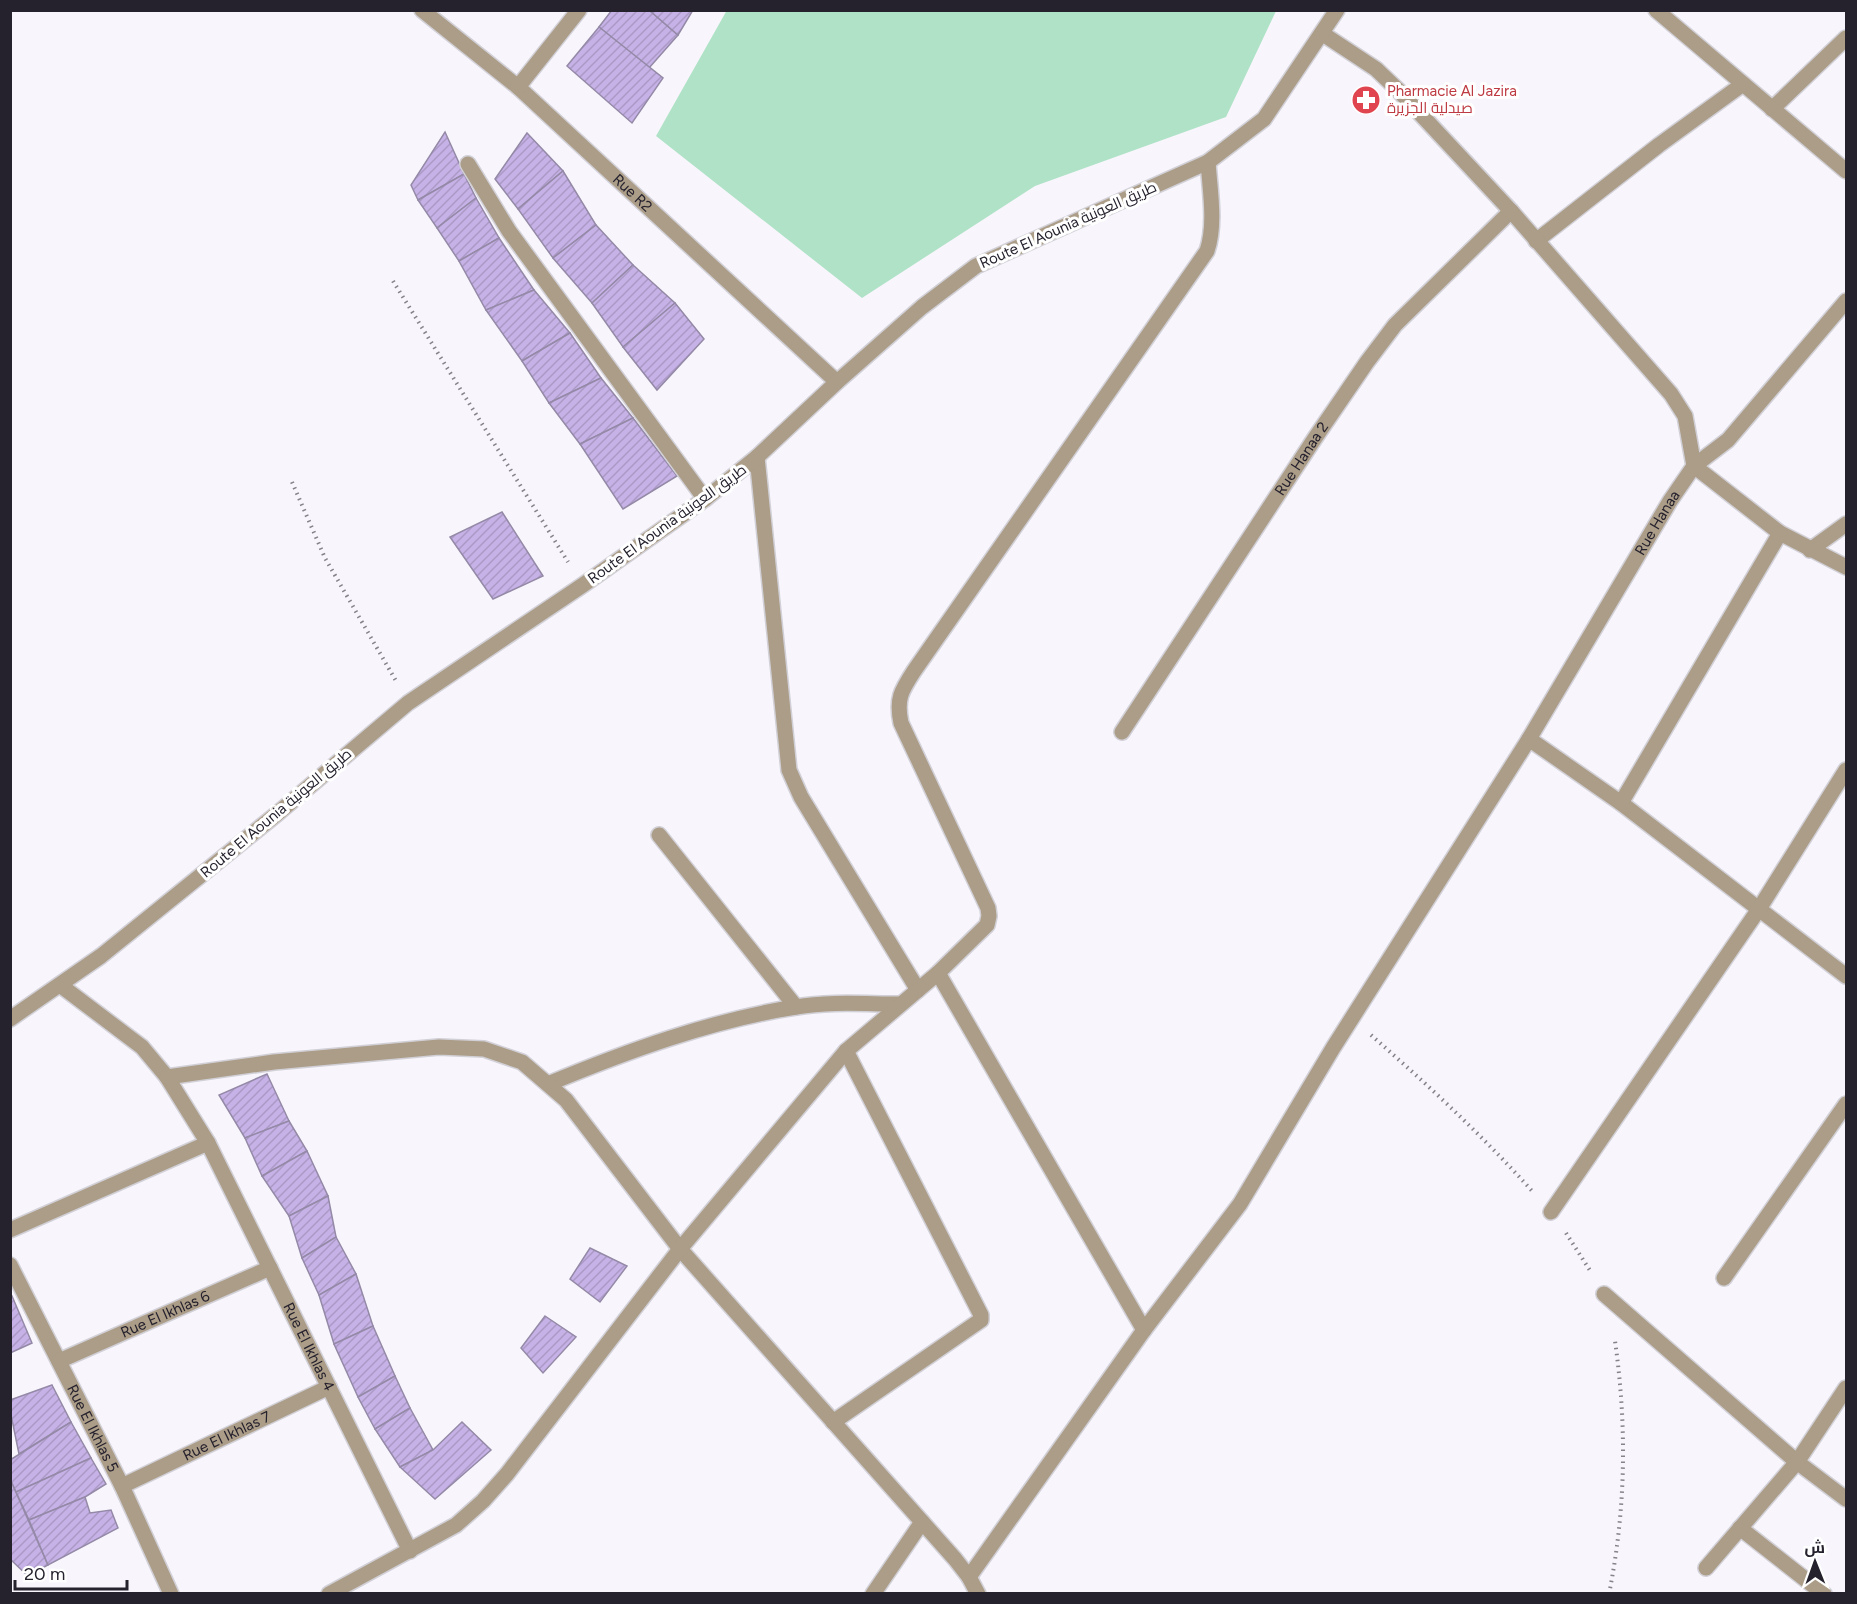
<svg xmlns="http://www.w3.org/2000/svg" width="1857" height="1604" font-family="Figtree,Cairo,sans-serif">
	<style>
		.green { fill: #b0e2c7 }
		.building { fill: url(#building-hatch); stroke: #9489a7; stroke-width: 1.5 }
		.lines { fill: none; stroke-linecap: round; stroke-linejoin: round }
		.service-casing { stroke: #d2d0d7; stroke-width: 18 }
		.minor-casing { stroke: #d2d0d7; stroke-width: 18 }
		.tertiary-casing { stroke: #d2d0d7; stroke-width: 18 }
		.path { stroke: #85828b; stroke-width: 4; stroke-dasharray: 1.5 4.5; stroke-linecap: butt }
		.service { stroke: #ab9d88; stroke-width: 15 }
		.minor { stroke: #ab9d88; stroke-width: 15 }
		.tertiary { stroke: #ab9d88; stroke-width: 15 }
		.labels { text-anchor: middle; stroke-width: 6; stroke-linejoin: round; paint-order: stroke }
		.health-label { font-size: 15px; fill: #be3a42; stroke: #fff; text-anchor: start }
		.street-label { font-size: 15px; fill: #25212d; stroke: #fff }
	</style>
	<defs>
		<pattern id="building-hatch" width="6" height="6" patternUnits="userSpaceOnUse" patternTransform="scale(1.5)"><rect width="6" height="6" fill="#c7b2e7"/><path d="M-1 1l2-2M0 6l6-6M5 7l2-2" fill="none" stroke="#ab99c6"/></pattern>
	</defs>
	<rect width="100%" height="100%" fill="#f8f6fc"/>
	<path class="green" d="M727 10H1276V11L1226 117 1035 186 862 298 656 136Z"/>
	<g class="building">
		<path d="M612 10H649L678 35 649 68 599 27Z"/>
		<path d="M649 10H693L678 35Z"/>
		<path d="M599 27 663 78 632 123 567 66Z"/>
		<path d="M445 132 464 174 418 200 411 185Z"/>
		<path d="M527 133 563 171 518 209 495 179Z"/>
		<path d="M563 171 596 225 553 258 518 209Z"/>
		<path d="M464 174 476 198 437 228 418 200Z"/>
		<path d="M476 198 499 238 459 261 437 228Z"/>
		<path d="M596 225 633 265 592 303 553 258Z"/>
		<path d="M499 238 534 290 486 310 459 261Z"/>
		<path d="M633 265 675 303 623 347 592 303Z"/>
		<path d="M534 290 570 333 522 361 486 310Z"/>
		<path d="M675 303 704 339 657 390 623 347Z"/>
		<path d="M570 333 601 378 549 403 522 361Z"/>
		<path d="M601 378 633 418 580 444 549 403Z"/>
		<path d="M633 418 677 476 623 509 580 444Z"/>
		<path d="M502 512 543 576 493 599 450 537Z"/>
		<path d="M267 1074 289 1121 245 1138 219 1095Z"/>
		<path d="M289 1121 307 1151 262 1176 245 1138Z"/>
		<path d="M307 1151 328 1196 289 1216 262 1176Z"/>
		<path d="M328 1196 336 1237 302 1258 289 1216Z"/>
		<path d="M336 1237 356 1274 319 1295 302 1258Z"/>
		<path d="M590 1248 627 1266 600 1302 570 1279Z"/>
		<path d="M356 1274 373 1326 334 1344 319 1295Z"/>
		<path d="M12 1296 32 1343 10 1353V1297Z"/>
		<path d="M545 1316 576 1337 543 1373 521 1348Z"/>
		<path d="M373 1326 395 1376 358 1397 334 1344Z"/>
		<path d="M395 1376 410 1408 375 1429 358 1397Z"/>
		<path d="M52 1385 71 1422 19 1454 10 1410V1400Z"/>
		<path d="M410 1408 433 1450 400 1467 375 1429Z"/>
		<path d="M71 1422 91 1458 16 1492 10 1479V1460Z"/>
		<path d="M462 1422 491 1450 435 1499 400 1467 433 1450Z"/>
		<path d="M91 1458 106 1484 85 1497 29 1520 16 1492Z"/>
		<path d="M10 1479 48 1565 28 1576 10 1559Z"/>
		<path d="M85 1497 90 1513 111 1510 118 1528 48 1565 29 1520Z"/>
	</g>
	<g class="lines">
		<g class="service-casing">
			<g id="service">
				<path d="M1772 109 1846 38"/>
				<path d="M757 457 789 770 801 797 918 990"/>
				<path d="M659 835 796 1007"/>
				<path d="M548 1084C625 1052 712 1020 796 1007 830 1001 866 1004 900 1004"/>
			</g>
		</g>
		<g class="minor-casing">
			<g id="minor">
				<path id="s1" d="M422 10 518 87 837 382"/>
				<path d="M1656 10 1846 171"/>
				<path d="M518 87 579 10"/>
				<path d="M468 164 509 231 705 499"/>
				<path d="M1536 241 1659 145 1743 84"/>
				<path d="M1846 301 1728 440 1694 466 1780 533 1846 567"/>
				<path d="M1810 550 1846 524"/>
				<path id="s2" d="M1122 732 1315 438 1367 362 1395 325 1511 211"/>
				<path d="M1529 739 1621 803 1846 976"/>
				<path d="M1621 803 1780 533"/>
				<path d="M938 973 1144 1330"/>
				<path id="s3" d="M60 985 142 1047 167 1077 208 1143 410 1551"/>
				<path d="M167 1077 274 1062 439 1047 484 1049 522 1062 566 1100 680 1249 955 1559 969 1577 978 1594"/>
				<path d="M1551 1212 1759 909 1846 770"/>
				<path d="M10 1230 208 1143"/>
				<path id="s4" d="M10 1265 122 1486 171 1594"/>
				<path d="M1724 1278 1846 1104"/>
				<path d="M1604 1294 1797 1462 1846 1499"/>
				<path id="s5" d="M59 1361 270 1268"/>
				<path d="M833 1422 981 1320V1315L846 1051"/>
				<path id="s6" d="M122 1486 329 1387"/>
				<path d="M1740 1528 1824 1594"/>
				<path d="M1706 1568 1797 1462 1846 1388"/>
				<path id="s7" d="M969 1577 1144 1330 1240 1204 1333 1048 1529 739 1670 501 1694 466 1685 416 1671 394 1511 211 1399 91 1376 69 1323 34"/>
				<path d="M329 1594 456 1525 483 1501 507 1474 680 1249 846 1051 938 973 987 925 989 916 988 908 901 723C896 699 901 691 914 671L1207 251C1216 224 1210 191 1208 162"/>
				<path d="M873 1594 922 1522"/>
			</g>
		</g>
		<g class="tertiary-casing">
			<path id="tertiary" d="M10 1019 101 956 278 813 408 703 583 585 705 499 757 457 837 382 922 307 976 266 1208 162 1264 119 1337 10"/>
		</g>
		<g class="path">
			<path d="M393 281 568 562"/>
			<path d="M292 482 325 558 396 681"/>
			<path d="M1371 1035C1428 1085 1483 1136 1533 1192"/>
			<path d="M1566 1233 1591 1272"/>
			<path d="M1609 1594C1626 1509 1627 1426 1615 1341"/>
		</g>
		<use href="#service" class="service"/>
		<use href="#minor" class="minor"/>
		<use href="#tertiary" class="tertiary"/>
	</g>
	<defs>
		<g id="pharmacy-disc" transform="scale(1.5)"><circle r="9.5" fill="#e0444e" stroke="#fff"/><path d="M-2-6h4v4h4v4h-4v4h-4v-4h-4v-4h4Z" fill="#fff"/></g>
	</defs>
	<g fill-rule="evenodd">
		<use href="#pharmacy-disc" x="1366" y="100"/>
	</g>
	<g class="labels">
		<g class="health-label">
			<text x="1387" y="96">Pharmacie Al Jazira<tspan x="1387" dy="17">صيدلية الجزيرة</tspan></text>
		</g>
		<g class="street-label">
			<text dy="5" stroke="none"><textPath href="#s1" startOffset="279">Rue R2</textPath></text>
			<text transform="translate(1068 225) rotate(-24)" y="5">Route El Aounia طريق العونية</text>
			<text dy="5" stroke="none"><textPath href="#s2" startOffset="327">Rue Hanaa 2</textPath></text>
			<text dy="5" stroke="none"><textPath href="#s7" startOffset="1260">Rue Hanaa</textPath></text>
			<text transform="translate(667 524) rotate(-36)" y="5">Route El Aounia طريق العونية</text>
			<text transform="translate(276 813) rotate(-40)" y="5">Route El Aounia طريق العونية</text>
			<text dy="5" stroke="none"><textPath href="#s5" startOffset="116">Rue El Ikhlas 6</textPath></text>
			<text dy="5" stroke="none"><textPath href="#s3" startOffset="447">Rue El Ikhlas 4</textPath></text>
			<text dy="5" stroke="none"><textPath href="#s4" startOffset="183">Rue El Ikhlas 5</textPath></text>
			<text dy="5" stroke="none"><textPath href="#s6" startOffset="116">Rue El Ikhlas 7</textPath></text>
		</g>
	</g>
	<rect width="1857" height="1604" fill="none" stroke="#25212d" stroke-width="24"/>
	<g transform="translate(1815 1562) rotate(359)" stroke="#ffffff" stroke-width="4.5" paint-order="stroke">
	<path d="M0-4.5L10 22L0 15L-10 22Z" fill="#25212d"/>
	<text y="-9" font-size="16" font-weight="bold" text-anchor="middle" fill="#25212d">ش</text>
	</g>
	<path d="M15 1580v9h112v-9" fill="none" stroke="#25212d" stroke-width="3"/>
	<text x="24" y="1580" font-size="18" fill="#25212d" stroke="#ffffff" stroke-width="4.5" paint-order="stroke">20 m</text>
</svg>
